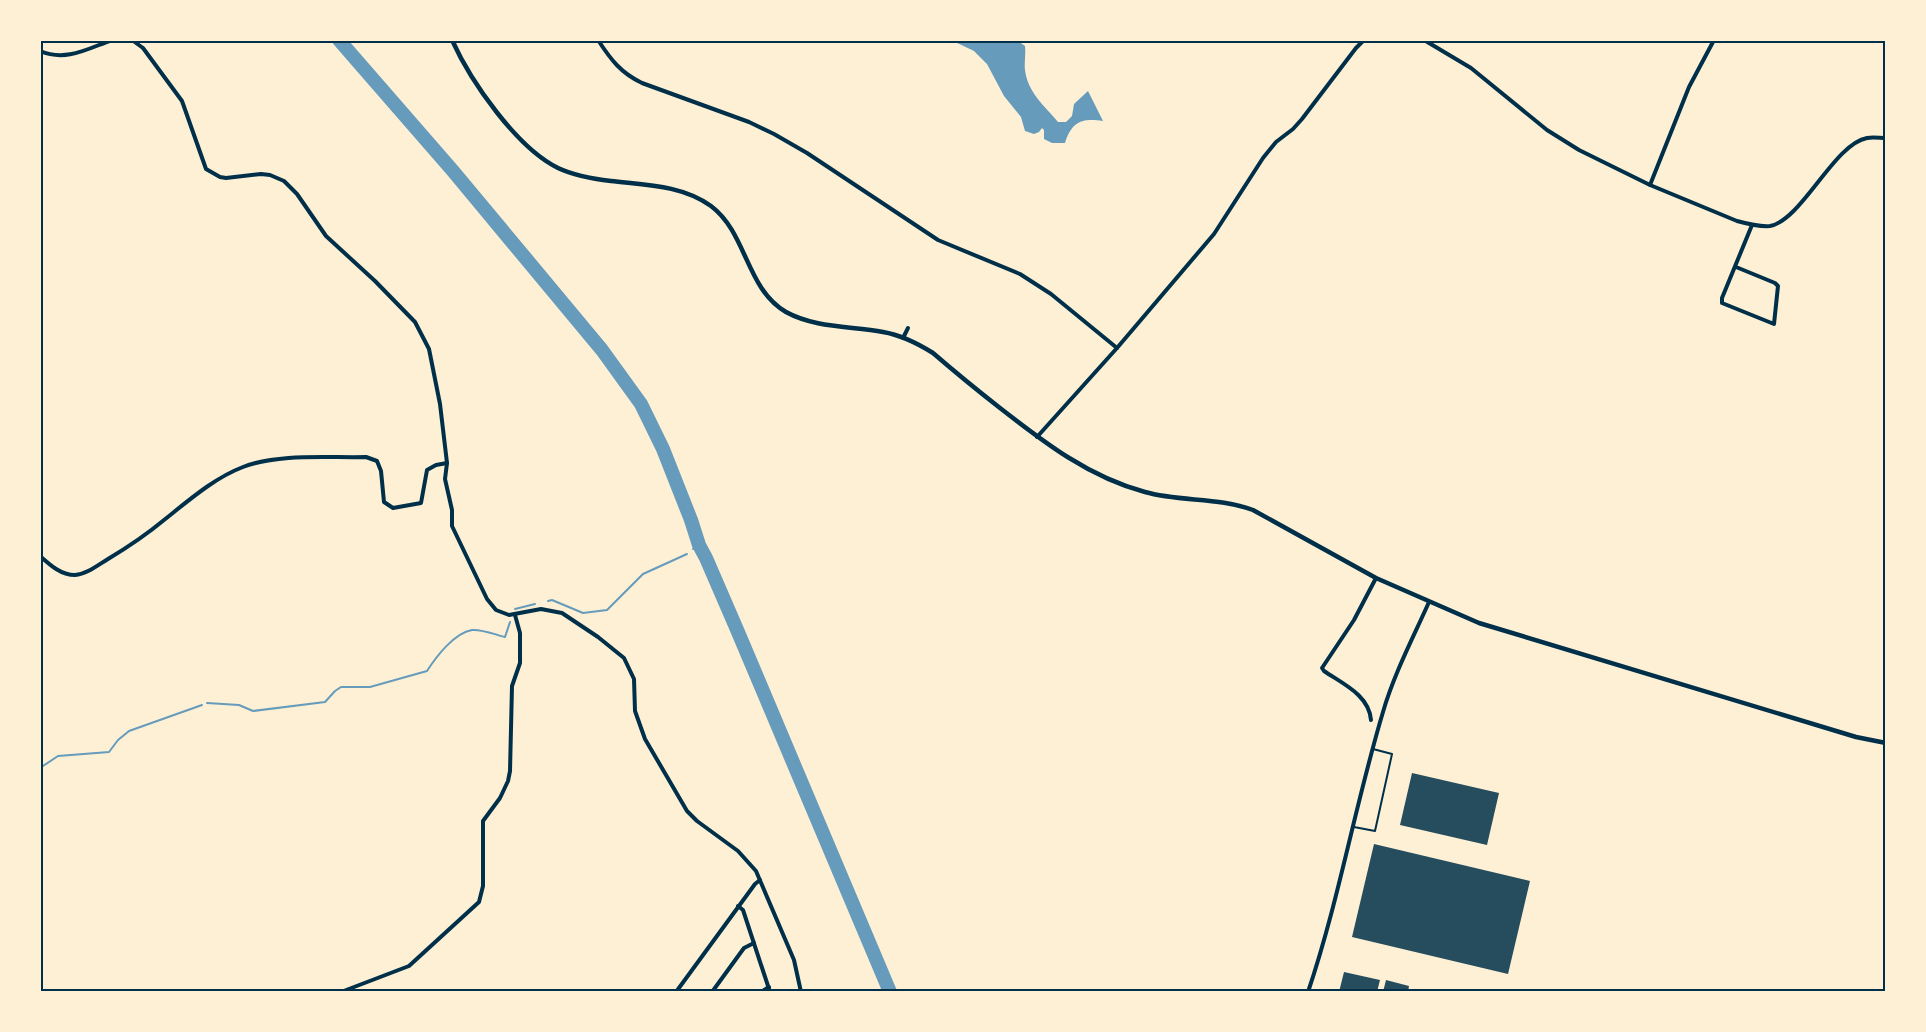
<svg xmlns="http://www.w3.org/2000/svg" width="1926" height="1032" font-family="'Exo 2',sans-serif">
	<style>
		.water { fill: #669bbc }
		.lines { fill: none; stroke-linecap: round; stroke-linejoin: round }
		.stream { stroke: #669bbc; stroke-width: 2 }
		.river { stroke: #669bbc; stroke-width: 14 }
		.building { fill: #264d5e }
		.service { stroke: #003049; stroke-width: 2 }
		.minor { stroke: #003049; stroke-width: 4 }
		.tertiary { stroke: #003049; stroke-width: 4.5 }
		.neatline { fill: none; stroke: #003049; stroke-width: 2 }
	</style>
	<rect width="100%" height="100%" fill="#fdf0d5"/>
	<path class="water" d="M953 41H1018L1025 46C1026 54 1024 63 1025 70 1028 93 1044 105 1058 122H1066L1072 116 1074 104 1088 91 1103 121C1082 118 1072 121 1065 143H1052L1044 139V130L1042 128 1039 132 1034 134 1025 131 1021 117 1004 96 987 64 974 51Z"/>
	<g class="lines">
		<g class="stream">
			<path d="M693 549 699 545"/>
			<path d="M548 601 552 600 583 613 607 610 643 574 687 554"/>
			<path d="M515 609 535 604"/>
			<path d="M207 703 239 705 253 711 325 702 335 691 341 687H370L427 671C436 657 454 633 472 630 482 629 496 635 505 637L510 622"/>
			<path d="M40 768 58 756 109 752 118 740 129 731 202 705"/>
		</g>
		<path class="river" d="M339 40 453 171 602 350 641 404 663 449 691 520 699 545 706 558 738 632 890 992"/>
	</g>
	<g class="building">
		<path d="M1412 773 1499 793 1487 845 1400 825Z"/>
		<path d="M1374 844 1530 881 1508 974 1352 937Z"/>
		<path d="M1344 972 1380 980 1377 992H1339Z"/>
		<path d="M1386 980 1409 986 1408 992H1383Z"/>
	</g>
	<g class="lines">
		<path class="service" d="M1354 827 1375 831 1392 754 1373 749"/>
		<g class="minor">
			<path d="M132 40 143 48 182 101 206 169 220 177 226 178 261 174 270 175 284 181 297 194 326 236 375 281 415 322 429 349 440 404 447 463 445 479 452 510V526L487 599 496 610 509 615 541 609 562 613 598 637 624 658 634 679 635 711 645 739 687 811 697 821 738 851 756 871 794 960 801 992"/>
			<path d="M598 40C611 60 621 73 642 83L749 122 774 134 807 153 938 240 1020 274 1051 294 1117 348 1037 437"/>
			<path d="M1424 40 1471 68 1547 130 1579 150 1650 185 1737 221C1748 224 1759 227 1770 226 1802 220 1834 144 1867 138 1872 137 1880 138 1886 138"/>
			<path d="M40 51C66 62 87 49 112 40"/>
			<path d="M1650 185 1689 87 1714 40"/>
			<path d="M1736 267 1775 283 1778 286 1774 324 1722 303V298L1752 225"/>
			<path d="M903 338 908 328"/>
			<path d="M1117 348 1214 234 1263 158 1276 142 1293 129 1302 119 1356 48 1364 40"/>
			<path d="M40 556C50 565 61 575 75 575 87 574 98 565 108 559 128 547 146 535 164 520 188 501 214 478 243 467 279 453 328 458 366 457L377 461 381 471 384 502 393 508 421 503 427 470 436 465 447 463"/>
			<path d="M1371 720C1369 695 1343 684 1324 671L1322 668 1354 620 1376 578"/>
			<path d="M738 906 743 910 770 992"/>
			<path d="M341 992 409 966 479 902 483 886V821L500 798 508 781 510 771 512 686 520 663V633L515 615"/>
			<path d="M676 992 755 884 760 880"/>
			<path d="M712 992 744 948 754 943"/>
			<path d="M761 992 769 987"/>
			<path d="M1308 992C1339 900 1355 805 1383 712 1394 674 1413 638 1429 602"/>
		</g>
		<path class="tertiary" d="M452 40C471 82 517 148 558 168 575 176 593 179 611 181 645 185 682 185 711 206 747 233 746 289 786 312 815 328 851 326 883 332 901 335 917 343 933 353 955 372 977 390 1000 408 1045 443 1089 477 1145 492 1180 502 1219 497 1253 510L1376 578 1479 623 1856 737 1886 743"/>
	</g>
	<rect width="1926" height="1032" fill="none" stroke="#fdf0d5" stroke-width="84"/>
	<rect x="42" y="42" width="1842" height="948" class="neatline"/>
</svg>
